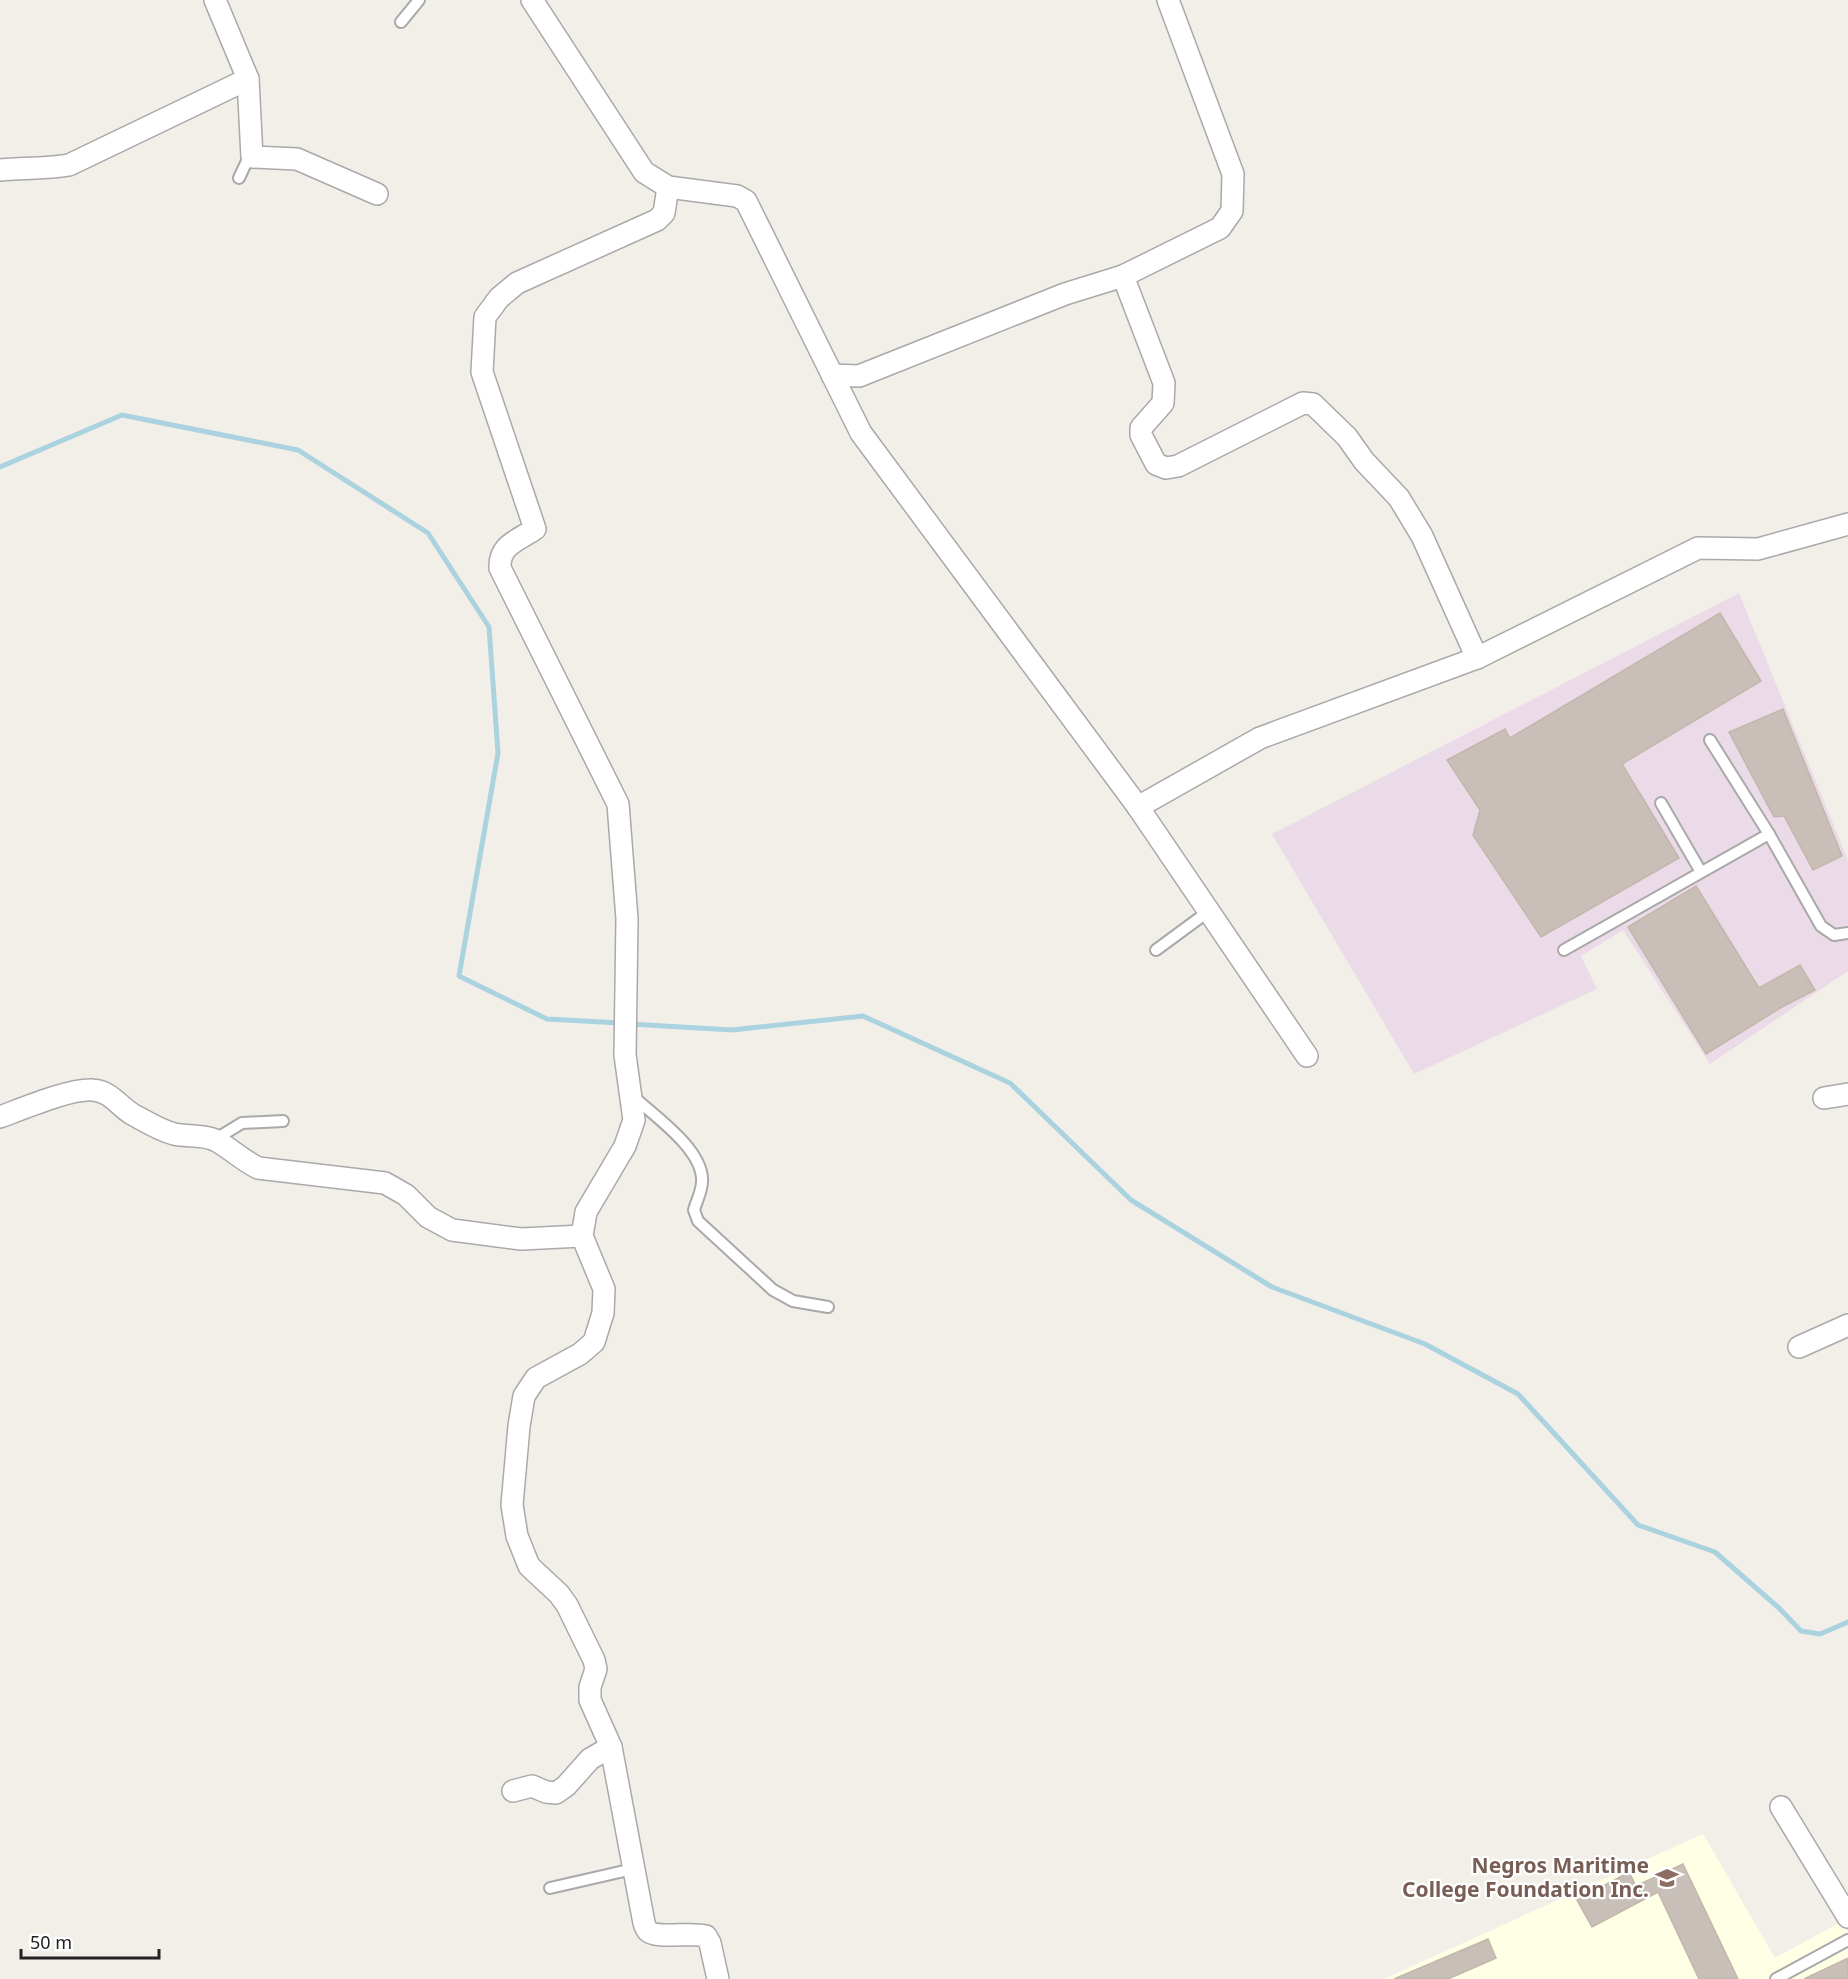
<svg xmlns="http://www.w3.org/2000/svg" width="1848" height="1979" font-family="'Noto Sans',sans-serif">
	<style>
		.industrial { fill: #ebdbe8 }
		.education { fill: #ffffe5 }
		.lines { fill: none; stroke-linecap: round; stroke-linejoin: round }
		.stream { stroke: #aad3df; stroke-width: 5 }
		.building { fill: #c7bfb8; stroke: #c4b6ab; stroke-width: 1.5 }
		.service-casing { stroke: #a9a9a9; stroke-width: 14 }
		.minor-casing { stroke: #a9a9a9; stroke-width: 24 }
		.service { stroke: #fff; stroke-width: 10 }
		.minor { stroke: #fff; stroke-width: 21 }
		.labels { text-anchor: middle; stroke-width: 4.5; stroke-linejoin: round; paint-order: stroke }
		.education-label { font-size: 21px; font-weight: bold; fill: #785e54; stroke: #fff; text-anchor: end }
	</style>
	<rect width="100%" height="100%" fill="#f2efe9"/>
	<path class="industrial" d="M1739 593 1848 860V971L1710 1064 1623 930 1581 956 1597 989 1414 1074 1272 834Z"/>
	<path class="education" d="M1703 1834 1775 1958 1841 1922 1848 1933V1979H1384Z"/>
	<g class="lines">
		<g class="stream">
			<path d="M0 467 122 415 298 450 428 533 489 627 498 753 459 976 547 1019 620 1023"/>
			<path d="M630 1024 732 1030 863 1016 1010 1083 1131 1200 1272 1287 1425 1344 1518 1394 1638 1525 1715 1552 1779 1608 1801 1631 1820 1634 1848 1622"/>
		</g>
	</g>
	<g class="building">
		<path d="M1720 613 1761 681 1622 764 1679 858 1541 937 1473 835 1480 810 1447 760 1505 729 1510 738Z"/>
		<path d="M1783 709 1842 856 1813 870 1784 816 1774 817 1729 732Z"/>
		<path d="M1696 886 1759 988 1800 965 1815 990 1782 1007 1706 1054 1628 927Z"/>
		<path d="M1683 1864 1738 1979H1699L1658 1892 1592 1927 1577 1900 1629 1872 1636 1886Z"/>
		<path d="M1488 1939 1496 1958 1448 1979H1394Z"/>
		<path d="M1848 1958V1979H1804Z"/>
	</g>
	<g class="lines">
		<g class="service-casing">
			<g id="service">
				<path d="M401 22 419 0"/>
				<path d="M239 178 246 163 252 157"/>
				<path d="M1710 740 1769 834 1821 926 1834 935 1848 933"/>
				<path d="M1661 803 1701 872"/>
				<path d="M1156 950 1209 911"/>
				<path d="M1564 950 1769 834"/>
				<path d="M633 1096C654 1116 700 1147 702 1178 703 1190 697 1199 694 1210L698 1221 773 1290 793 1301 828 1307"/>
				<path d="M214 1140 242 1123 283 1121"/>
				<path d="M550 1888 633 1869"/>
				<path d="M1776 1979 1848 1940"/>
			</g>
		</g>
		<g class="minor-casing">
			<g id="minor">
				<path d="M215 0 248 79 252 157 297 159 377 194"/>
				<path d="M532 0 644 172 668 187 737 196 746 201 861 433 1138 807 1307 1056"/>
				<path d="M0 170C23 168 46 169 69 165L248 79"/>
				<path d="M668 187 664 213 657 220 517 283 499 298 485 317 482 372 535 529C517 541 499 545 500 568L618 804 627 919 625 1055 634 1120 625 1146 586 1212 582 1236 604 1289 603 1313 594 1342 580 1354 536 1378 524 1396 519 1426 512 1505 517 1536 529 1566 559 1594 567 1605 594 1660 596 1669 590 1687V1700L611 1747 644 1923C645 1926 646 1929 648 1931 656 1939 692 1932 706 1936L710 1943 718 1979"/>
				<path d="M1123 276 1164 383 1163 403 1141 428V435L1156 464 1166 468 1178 466 1303 403 1313 404 1347 437 1364 461 1399 498 1422 536 1477 658"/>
				<path d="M832 375 859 376 1065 294 1123 276 1220 228 1232 211 1233 174 1168 0"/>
				<path d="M1138 807 1260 738 1477 658 1698 548 1758 549 1848 524"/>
				<path d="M1824 1098 1848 1094"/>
				<path d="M0 1117C22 1109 71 1088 93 1090 110 1091 119 1106 132 1114 145 1121 159 1130 174 1134 187 1137 202 1134 215 1140 230 1148 242 1160 258 1168L385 1183 406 1195 428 1217 452 1230 521 1239 582 1236"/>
				<path d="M1799 1347 1848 1325"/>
				<path d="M513 1791 532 1786 546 1792 556 1793 566 1786 590 1759 611 1747"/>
				<path d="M1781 1807 1848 1917"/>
			</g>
		</g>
		<use href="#service" class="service"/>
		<use href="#minor" class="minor"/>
	</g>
	<defs>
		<g id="university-bare" transform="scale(1.8)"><path d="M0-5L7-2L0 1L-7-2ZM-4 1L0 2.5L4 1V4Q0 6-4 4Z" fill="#8d6e63" stroke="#fff" stroke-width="2.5" paint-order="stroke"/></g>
	</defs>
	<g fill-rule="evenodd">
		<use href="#university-bare" x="1667" y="1878"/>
	</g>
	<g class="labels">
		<g class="education-label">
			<text x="1649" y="1873">Negros Maritime<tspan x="1649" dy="24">College Foundation Inc.</tspan></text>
		</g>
	</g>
	<path d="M21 1949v9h138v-9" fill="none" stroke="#222222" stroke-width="3"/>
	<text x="30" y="1949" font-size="18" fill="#222222" stroke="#ffffff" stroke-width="4.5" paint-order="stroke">50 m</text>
</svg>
